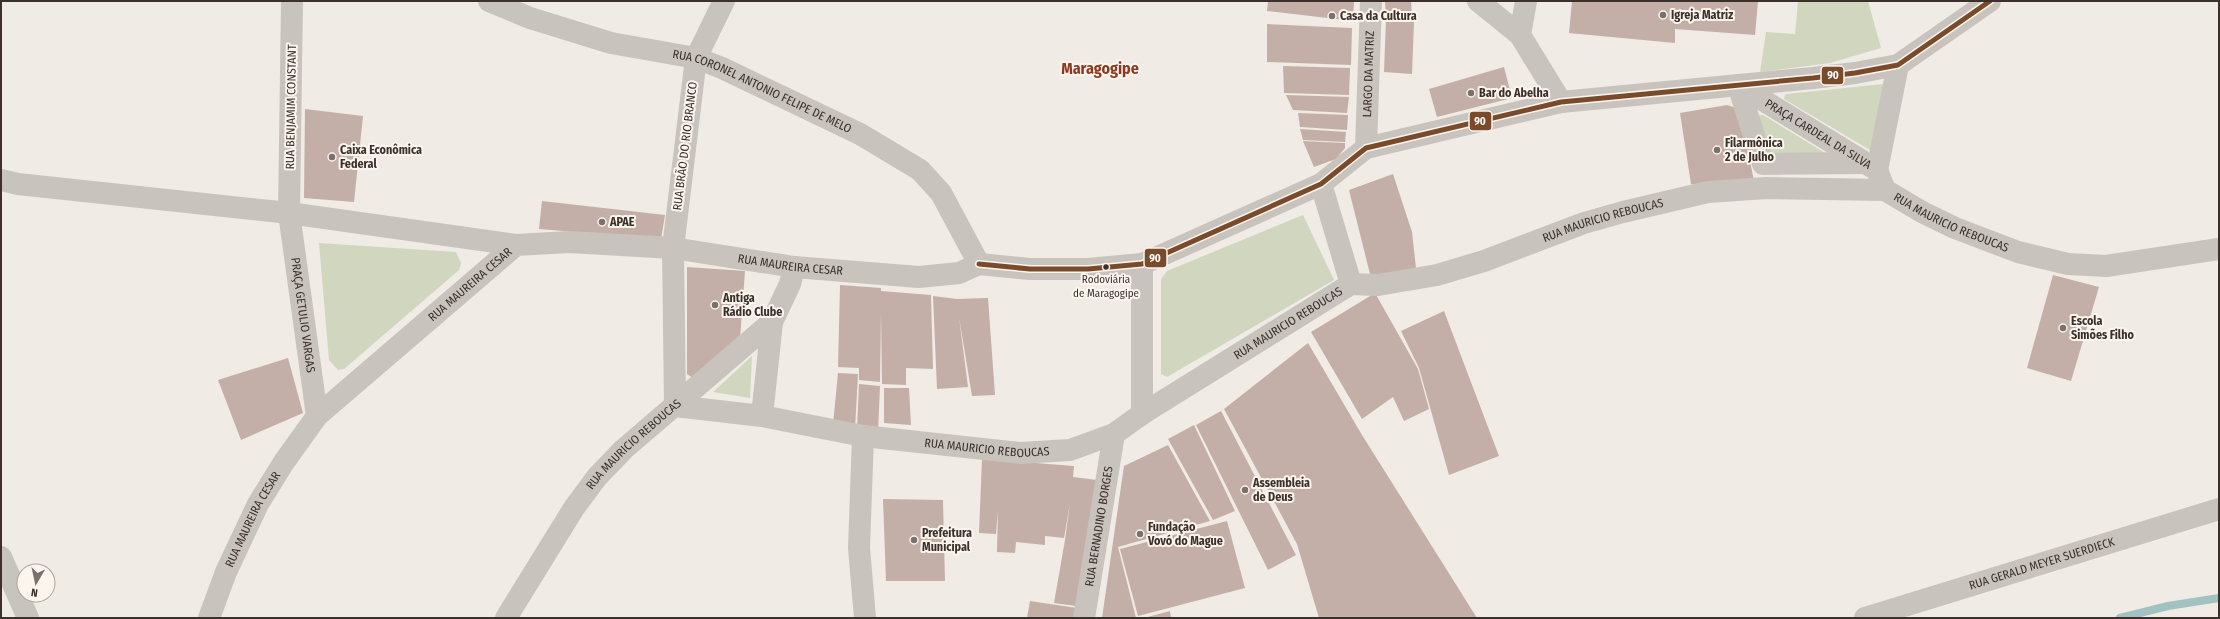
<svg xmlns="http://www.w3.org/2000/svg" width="2220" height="619" font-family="'Fira Sans Condensed',sans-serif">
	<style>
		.green { fill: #d1d6bf }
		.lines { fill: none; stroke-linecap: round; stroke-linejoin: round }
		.stream { stroke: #a1c2c1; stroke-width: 8 }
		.building { fill: #c3afa7 }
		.minor { stroke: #c9c3be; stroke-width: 22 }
		.tertiary { stroke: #c9c3be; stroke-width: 22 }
		.bus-1-casing { stroke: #fbf5ee; stroke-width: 8 }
		.bus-1 { stroke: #7a4b2a; stroke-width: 5 }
		.poi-dot { fill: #7a716c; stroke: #fbf5ee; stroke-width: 1.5 }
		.bus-dot { fill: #3b302b; stroke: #fbf5ee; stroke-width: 1.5 }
		.labels { text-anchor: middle; stroke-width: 4; stroke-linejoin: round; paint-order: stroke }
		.bus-label { font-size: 11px; fill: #3b302b; stroke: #fbf5ee }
		.poi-label { font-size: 12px; font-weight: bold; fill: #3b302b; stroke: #fbf5ee; text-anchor: start }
		.street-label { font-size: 12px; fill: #3b302b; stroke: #fbf5ee }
		.district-label { font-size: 16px; font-weight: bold; fill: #8c3b22; stroke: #fbf5ee }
		.line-badge { stroke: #fbf5ee; stroke-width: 1.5 }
		.badge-label { font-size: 11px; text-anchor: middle; font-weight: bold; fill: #fff }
	</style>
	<rect width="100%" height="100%" fill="#f0ebe5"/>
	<g class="green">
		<path d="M1798 1H1868L1881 48 1830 63 1760 72 1766 32 1795 34Z"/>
		<path d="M1883 84 1884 86 1870 150 1784 99 1785 95 1787 94Z"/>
		<path d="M1758 115H1763L1827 154 1768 159Z"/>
		<path d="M1303 215 1334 280 1167 377 1161 374V279L1167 271Z"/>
		<path d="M319 243 456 252 461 263 459 270 344 369 338 370 329 360Z"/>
		<path d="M752 356 750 398 713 392Z"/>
	</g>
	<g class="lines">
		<path class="stream" d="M2120 618 2168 606 2219 598"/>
	</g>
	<g class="building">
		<path d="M1268 1H1354L1353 21 1267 11Z"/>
		<path d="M1385 1H1411L1412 18 1386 17Z"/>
		<path d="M1572 1H1758L1755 35 1675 29V43L1569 33Z"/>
		<path d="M1386 19 1414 21 1412 74 1384 72Z"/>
		<path d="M1267 24 1352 28 1351 65 1267 62Z"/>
		<path d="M1283 66 1350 68 1349 95 1284 93Z"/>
		<path d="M1504 67 1512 98 1437 117 1429 89Z"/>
		<path d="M1286 95 1349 97 1347 113 1293 110Z"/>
		<path d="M1727 105 1736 108 1741 116 1755 186 1691 184 1680 113Z"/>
		<path d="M305 109 363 116 354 202 304 198Z"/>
		<path d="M1298 113 1348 115 1347 130 1300 127Z"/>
		<path d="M1300 129 1346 132 1345 142 1303 140Z"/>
		<path d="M1303 141 1345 143V148L1336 159 1314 167Z"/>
		<path d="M1393 174 1412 232 1416 268 1371 278 1349 190Z"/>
		<path d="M542 201 665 215 661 239 539 229Z"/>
		<path d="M687 267 745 271 740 339 693 378 687 374Z"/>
		<path d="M2053 275 2099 287 2071 381 2027 368Z"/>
		<path d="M840 285 881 288V291L931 295 933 369 906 368V385L882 384 881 312 880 382 859 380V368L838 367Z"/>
		<path d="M1375 293 1418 369 1429 409 1404 421 1393 397 1362 419 1311 332Z"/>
		<path d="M933 296 957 299 988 298 995 395 972 396 959 317 968 387 937 389Z"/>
		<path d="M1444 311 1499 456 1449 475 1419 368 1401 331Z"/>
		<path d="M1308 343 1362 435 1477 618H1319L1297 544 1224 409Z"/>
		<path d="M288 358 303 413 241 440 218 380Z"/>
		<path d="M838 373 858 374 855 429 833 425Z"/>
		<path d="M859 384 880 386 878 433 857 429Z"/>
		<path d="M884 388H909L911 425 884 423Z"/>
		<path d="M1221 411 1296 555 1268 570 1196 425Z"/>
		<path d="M1194 425 1235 511 1213 520 1168 439Z"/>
		<path d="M1168 445 1210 521 1118 547 1136 618H1102L1124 466Z"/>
		<path d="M982 459 1074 466 1073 477 1097 480 1076 606 1054 603 1065 540 1070 503 1064 538 1045 536V545L1016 542 1015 553 997 552 998 511 996 534 979 533Z"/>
		<path d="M883 499 943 500 945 581H886Z"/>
		<path d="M1227 521 1245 588 1138 616 1120 549Z"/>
		<path d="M1030 601 1077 608 1075 618H1027Z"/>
		<path d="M1170 611 1171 618H1144Z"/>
	</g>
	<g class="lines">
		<g class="minor">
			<path id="s1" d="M292 1 289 213 317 416"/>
			<path d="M1478 1 1520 35"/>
			<path d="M1526 1 1520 35 1561 102"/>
			<path d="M696 58 724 1"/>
			<path d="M1738 85 1763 164 1865 163"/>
			<path id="s2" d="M1366 148 1371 1"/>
			<path d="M1 180 18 184 289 213 516 245"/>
			<path d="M1321 184 1351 284"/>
			<path d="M762 416 772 322"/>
			<path d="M863 436 859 548 865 618"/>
			<path d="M1 557 28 618"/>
			<path id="s3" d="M209 618 226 572 258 504 284 462 317 416 516 245 569 242 673 248 675 406 762 416 863 436 1020 453 1070 450 1114 434 1142 414"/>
			<path id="s4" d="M1084 618 1114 434"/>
		</g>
		<g class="tertiary">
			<path id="s5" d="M489 1 530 18 611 43 696 58 722 68 860 134 920 170 941 193 979 264"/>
			<path id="s6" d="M696 58 673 248 794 267 919 277 959 273 979 264"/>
			<path id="s7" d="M1738 85 1877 170 1885 190"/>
			<path d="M1877 170 1898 65"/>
			<path d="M979 264 1030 269H1088L1142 264 1321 184 1366 148 1561 102 1813 78 1855 73 1898 65 1990 1"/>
			<path d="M1142 264V414"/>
			<path id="s8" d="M1142 414 1351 284 1378 285 1437 275 1484 261 1584 223 1623 212 1708 192 1766 188 1885 190 1922 212 1955 228 2018 252 2068 264 2106 266 2219 249"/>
			<path id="s9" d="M506 618 574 508 597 477 624 449 772 322 790 284 794 267"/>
			<path id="s10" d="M1865 618 2219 509"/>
		</g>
		<g class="bus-1-casing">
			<path id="bus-1" d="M979 264 1030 269H1088L1142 264 1321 184 1366 148 1561 102 1813 78 1855 73 1898 65 1990 1"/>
		</g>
		<use href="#bus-1" class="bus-1"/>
	</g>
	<g class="poi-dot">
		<circle cx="1663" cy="15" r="4"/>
		<circle cx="1332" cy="16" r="4"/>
		<circle cx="1471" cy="93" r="4"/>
		<circle cx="1717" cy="150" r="4"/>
		<circle cx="332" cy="157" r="4"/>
		<circle cx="602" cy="222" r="4"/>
		<circle cx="715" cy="305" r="4"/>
		<circle cx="2063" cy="328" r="4"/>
		<circle cx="1245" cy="490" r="4"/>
		<circle cx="1140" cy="534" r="4"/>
		<circle cx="914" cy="540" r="4"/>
	</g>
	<circle class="bus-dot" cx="1106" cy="267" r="3.5"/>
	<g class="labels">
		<g class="bus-label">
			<text x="1106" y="283">Rodoviária<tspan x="1106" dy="14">de Maragogipe</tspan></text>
		</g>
		<g class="poi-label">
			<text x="1671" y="19">Igreja Matriz</text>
			<text x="1340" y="20">Casa da Cultura</text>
			<text x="1479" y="97">Bar do Abelha</text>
			<text x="1725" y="147">Filarmônica<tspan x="1725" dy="14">2 de Julho</tspan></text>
			<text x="340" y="154">Caixa Econômica<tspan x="340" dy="14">Federal</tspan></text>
			<text x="610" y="226">APAE</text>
			<text x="723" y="302">Antiga<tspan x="723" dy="14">Rádio Clube</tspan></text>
			<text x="2071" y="325">Escola<tspan x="2071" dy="14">Simões Filho</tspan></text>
			<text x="1253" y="487">Assembleia<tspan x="1253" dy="14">de Deus</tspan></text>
			<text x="1148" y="531">Fundação<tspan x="1148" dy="14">Vovó do Mague</tspan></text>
			<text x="922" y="537">Prefeitura<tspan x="922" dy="14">Municipal</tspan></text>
		</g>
		<g class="street-label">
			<text dy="4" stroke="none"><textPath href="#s2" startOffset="74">LARGO DA MATRIZ</textPath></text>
			<text dy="4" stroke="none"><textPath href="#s5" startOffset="289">RUA CORONEL ANTONIO FELIPE DE MELO</textPath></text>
			<text transform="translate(291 107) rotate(-89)" y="4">RUA BENJAMIM CONSTANT</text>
			<text dy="4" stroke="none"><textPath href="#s7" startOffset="94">PRAÇA CARDEAL DA SILVA</textPath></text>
			<text transform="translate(685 146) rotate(-83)" y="4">RUA BRÃO DO RIO BRANCO</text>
			<text dy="4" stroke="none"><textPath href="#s8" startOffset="508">RUA MAURICIO REBOUCAS</textPath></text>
			<text dy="4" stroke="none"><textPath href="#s8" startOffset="868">RUA MAURICIO REBOUCAS</textPath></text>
			<text dy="4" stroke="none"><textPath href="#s6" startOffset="310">RUA MAUREIRA CESAR</textPath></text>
			<text dy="4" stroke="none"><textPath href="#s3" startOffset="432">RUA MAUREIRA CESAR</textPath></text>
			<text dy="4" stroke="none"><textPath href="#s1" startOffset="315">PRAÇA GETULIO VARGAS</textPath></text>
			<text dy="4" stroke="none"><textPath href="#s8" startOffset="172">RUA MAURICIO REBOUCAS</textPath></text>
			<text dy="4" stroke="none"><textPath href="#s3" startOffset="1123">RUA MAURICIO REBOUCAS</textPath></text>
			<text dy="4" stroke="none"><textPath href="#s9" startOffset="217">RUA MAURICIO REBOUCAS</textPath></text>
			<text dy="4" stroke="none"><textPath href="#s3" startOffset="108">RUA MAUREIRA CESAR</textPath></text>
			<text dy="4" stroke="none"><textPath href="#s4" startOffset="93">RUA BERNADINO BORGES</textPath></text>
			<text dy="4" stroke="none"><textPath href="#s10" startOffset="185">RUA GERALD MEYER SUERDIECK</textPath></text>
		</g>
		<g class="district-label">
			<text x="1100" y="74">Maragogipe</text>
		</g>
	</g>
	<g class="line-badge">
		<rect x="1821" y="66" width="23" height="19" rx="4" fill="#7a4b2a"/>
		<rect x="1469" y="111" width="23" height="20" rx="4" fill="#7a4b2a"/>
		<rect x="1144" y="248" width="23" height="20" rx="4" fill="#7a4b2a"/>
	</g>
	<g class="badge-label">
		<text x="1833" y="79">90</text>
		<text x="1480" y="125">90</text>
		<text x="1155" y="262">90</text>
	</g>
	<rect width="2220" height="619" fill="none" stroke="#3b302b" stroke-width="4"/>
	<g transform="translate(36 583) rotate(189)"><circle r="19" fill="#fbf5ee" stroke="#aea6a0"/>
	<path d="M0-3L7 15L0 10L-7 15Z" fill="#7a716c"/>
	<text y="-6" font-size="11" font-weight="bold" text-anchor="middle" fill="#3b302b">N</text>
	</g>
</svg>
